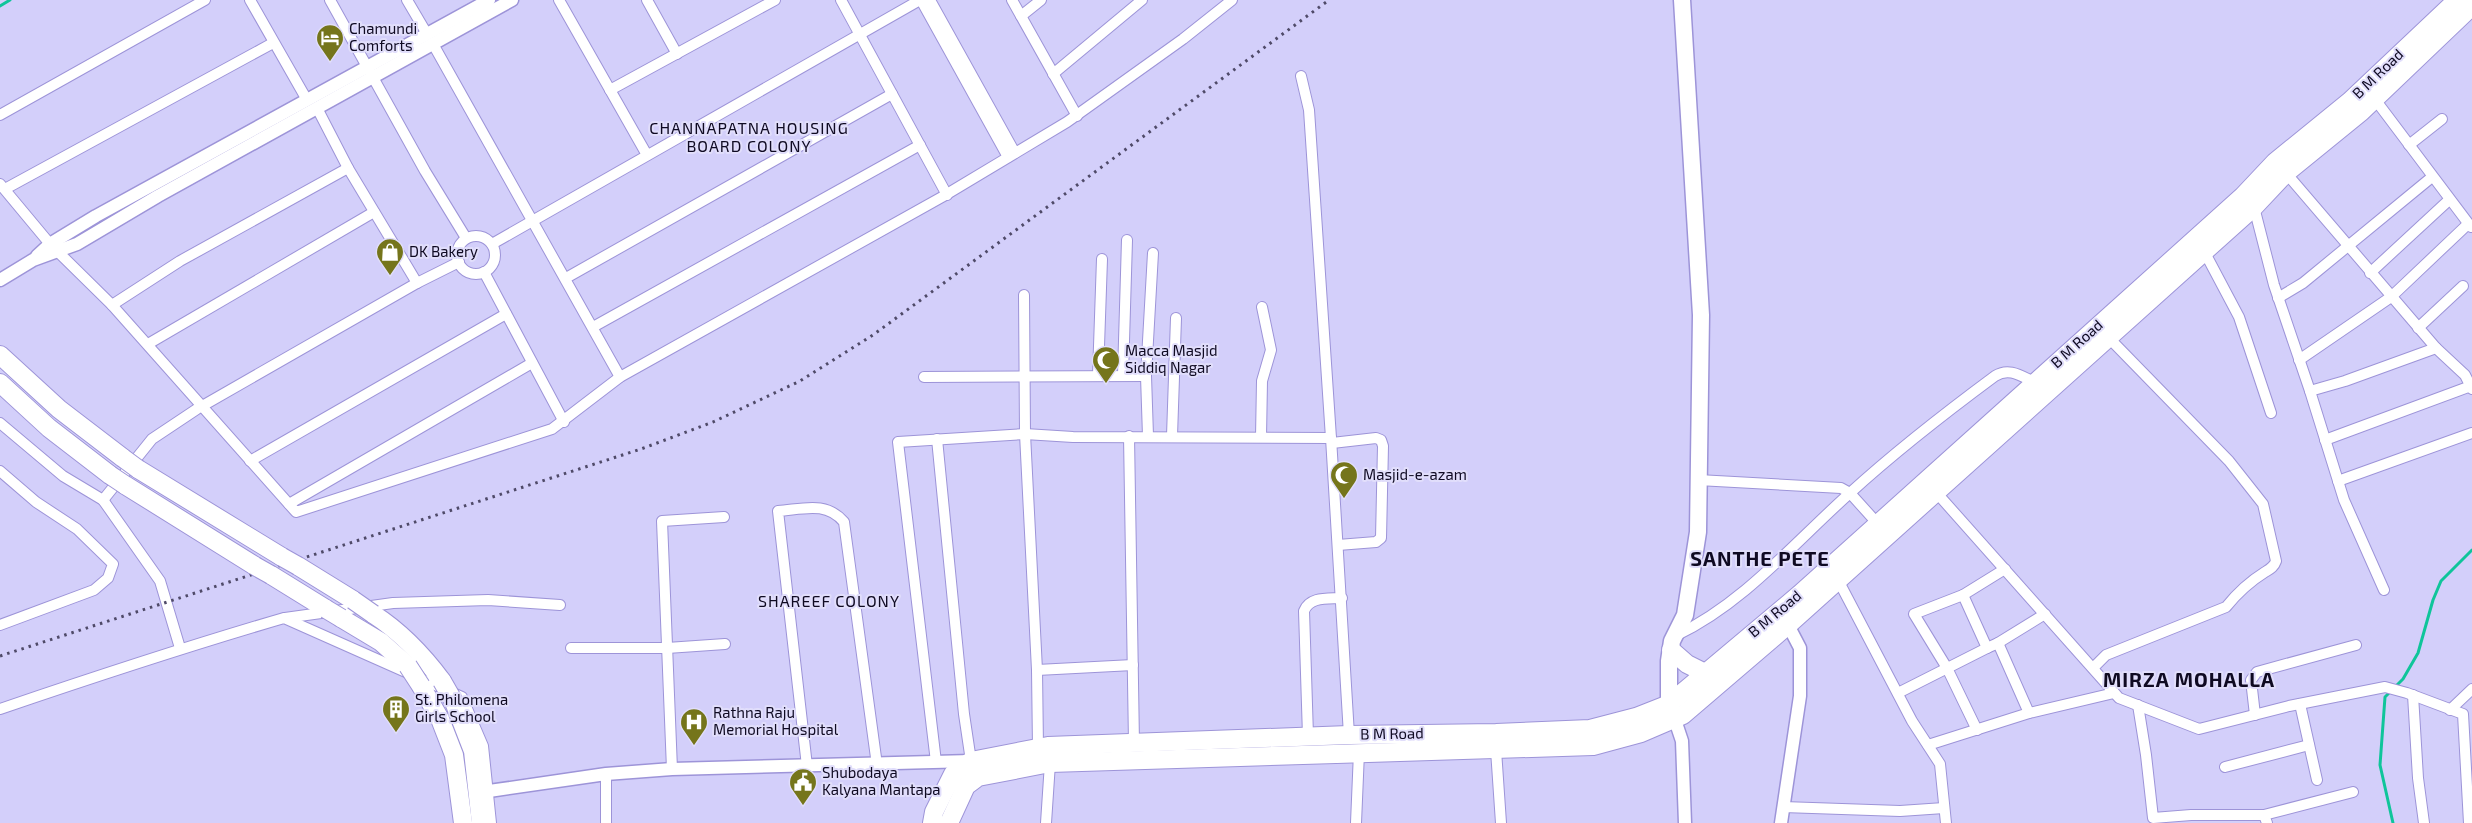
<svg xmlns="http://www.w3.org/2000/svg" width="2472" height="823" font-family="'Exo 2',sans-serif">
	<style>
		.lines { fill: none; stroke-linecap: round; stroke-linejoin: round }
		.stream { stroke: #0fc59a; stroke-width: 3 }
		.minor-casing { stroke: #9d94d8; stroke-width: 12 }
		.tertiary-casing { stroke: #9d94d8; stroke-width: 15 }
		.primary-casing { stroke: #9d94d8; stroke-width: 19 }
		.trunk-casing { stroke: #9d94d8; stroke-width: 20 }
		.minor { stroke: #fff; stroke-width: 10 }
		.tertiary { stroke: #fff; stroke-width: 12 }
		.primary { stroke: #fff; stroke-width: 16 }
		.trunk { stroke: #fff; stroke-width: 18 }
		.rail { stroke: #4f4a68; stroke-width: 3; stroke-dasharray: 2.5 5; stroke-linecap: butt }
		.trunk-bridge-casing { stroke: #9d94d8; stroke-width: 20; stroke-linecap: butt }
		.trunk-bridge { stroke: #fff; stroke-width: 18 }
		.labels { text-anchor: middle; stroke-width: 4; stroke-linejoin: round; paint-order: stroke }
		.poi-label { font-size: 15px; fill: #0f0a22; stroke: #e1defb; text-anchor: start }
		.street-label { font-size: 15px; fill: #0f0a22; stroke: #e1defb }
		.neighbourhood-label { font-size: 16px; letter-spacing: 1px; fill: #0f0a22; stroke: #e1defb }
		.district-label { font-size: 20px; font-weight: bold; letter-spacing: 1px; fill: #0f0a22; stroke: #e1defb }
	</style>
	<rect width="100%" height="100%" fill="#d3cffa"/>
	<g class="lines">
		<g class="stream">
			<path d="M0 6 10 0"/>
			<path d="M2393 823 2380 765 2385 697 2403 679 2418 653 2433 600 2441 581 2472 550"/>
		</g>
		<g class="minor-casing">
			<g id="minor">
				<path d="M250 0 307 100"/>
				<path d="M330 0 425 171 466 238"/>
				<path d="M407 0 427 34"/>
				<path d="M559 0 647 155"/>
				<path d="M647 0 677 54"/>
				<path d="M841 0 947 195"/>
				<path d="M921 0 1008 157"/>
				<path d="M930 0 1015 153"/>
				<path d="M1012 0 1077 116"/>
				<path d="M1021 16 1041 0"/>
				<path d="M433 44 620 377"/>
				<path d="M1053 74 1142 0"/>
				<path d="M1301 76 1309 110 1331 438"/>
				<path d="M610 90 775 0"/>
				<path d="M2374 98 2471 227"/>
				<path d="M317 108 348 168 417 283"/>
				<path d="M0 115 205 0"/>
				<path d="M2409 145 2442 119"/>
				<path d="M2286 173 2436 348 2345 381 2310 391 2344 500 2384 590"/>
				<path d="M0 184 50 244 112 305 296 512 552 429 620 377 942 197 1067 122 1183 39 1232 0"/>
				<path d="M5 189 273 43"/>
				<path d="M2254 207 2274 285 2310 391"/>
				<circle cx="476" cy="255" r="19"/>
				<path d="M492 244 920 0"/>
				<path d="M2204 251 2239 317 2271 413"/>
				<path d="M484 272 564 422"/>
				<path d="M2370 273 2449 200"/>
				<path d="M566 278 892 94"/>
				<path d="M1024 295 1025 434 1037 670 1038 748"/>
				<path d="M2278 298 2303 283 2432 177"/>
				<path d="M112 305 180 261 348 168"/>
				<path d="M593 327 920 145"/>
				<path d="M2418 328 2463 286"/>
				<path d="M148 344 374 212"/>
				<path d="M2436 348 2465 375 2472 389"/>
				<path d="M2299 360 2391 297 2468 224"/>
				<path d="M1098 375 1102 259"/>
				<path d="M1123 375 1127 240"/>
				<path d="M924 377 1146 376"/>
				<path d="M0 423 63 476 103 500 160 581 180 648"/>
				<path d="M1129 436 1134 743"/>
				<path d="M1148 436 1146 376 1153 253"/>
				<path d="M1172 436 1176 318"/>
				<path d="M1261 437 1262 381 1271 350 1262 307"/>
				<path d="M937 439 964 714 971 761"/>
				<path d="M2325 440 2471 386"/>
				<path d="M1332 443 1376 438 1381 440 1383 446 1381 538 1376 542 1338 545"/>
				<path d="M250 461 506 314"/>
				<path d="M0 471 36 502 77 529 113 564 108 578 94 590 0 625"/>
				<path d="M1698 480 1841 488 1850 493 1877 523"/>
				<path d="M2338 481 2472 433"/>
				<path d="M1935 491 2119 698 2199 729 2289 706 2385 687 2407 693 2463 714 2469 823"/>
				<path d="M103 500 152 439 197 409 417 283 459 262"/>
				<path d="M289 504 532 363"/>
				<path d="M1837 578 1912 721 1940 764 1946 823"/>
				<path d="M1963 595 1914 614 1947 668 1977 730"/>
				<path d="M285 618 393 603 488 600 560 605"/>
				<path d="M1677 635C1744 603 1795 542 1850 493 1896 451 1945 413 1995 376 2009 367 2021 376 2034 382"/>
				<path d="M1998 643 2045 614"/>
				<path d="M571 648H667L725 644"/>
				<path d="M2093 668 2106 655 2226 607C2238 592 2249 582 2265 572 2270 569 2274 567 2276 561L2263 504 2229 461 2108 337"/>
				<path d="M1037 670 1133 665"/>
				<path d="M1898 693 1987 648 1963 595 2005 569"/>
				<path d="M2413 695 2418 778 2424 823"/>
				<path d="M2300 704 2317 780"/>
				<path d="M2138 705 2146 755 2153 818 2191 815H2264L2267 823"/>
				<path d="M0 709C94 677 188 646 284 618L462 697 483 746 491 823"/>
				<path d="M2450 710 2472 689"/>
				<path d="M2029 713 2114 693"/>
				<path d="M2255 715 2251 680 2257 672 2356 645"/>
				<path d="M1308 736 1304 611C1310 596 1328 599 1342 598"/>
				<path d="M1928 745 2029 713 1998 643 1987 648"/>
				<path d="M1496 750 1501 823"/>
				<path d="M936 762 898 442 1025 434 1073 437 1331 438 1349 735"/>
				<path d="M807 766 778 511C804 509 826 501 844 522L877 765"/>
				<path d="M2225 767 2309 745"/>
				<path d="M672 769 662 521 724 517"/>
				<path d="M1783 807 1900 811 1944 808"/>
				<path d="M2264 815 2353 792"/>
				<path d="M606 823V774"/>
				<path d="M1046 823 1050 763"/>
				<path d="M1356 823 1359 752"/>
			</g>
		</g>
		<g class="tertiary-casing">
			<g id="tertiary">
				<path d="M37 256 50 244 96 216 489 0"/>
				<path d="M0 280 33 260 77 244 158 196 512 0"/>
				<path d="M1675 720 1682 741 1685 823"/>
				<path d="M489 791 606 774 672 769 971 761"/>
				<path d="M1781 823 1800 696V648L1788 625"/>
			</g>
		</g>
		<g class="primary-casing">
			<path id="primary" d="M1673 715 1669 704V661L1672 641 1685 615 1698 532 1701 315 1682 0"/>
		</g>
		<g class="trunk-casing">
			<g id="trunk">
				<path d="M0 355 59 409 123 458"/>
				<path d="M0 383 49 428 110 475"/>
				<path d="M138 469 282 557"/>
				<path d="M125 485 255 566"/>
				<path d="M298 566 353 600"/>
				<path d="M271 575 326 609"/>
				<path d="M373 614C401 632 422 654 442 681"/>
				<path d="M341 618 381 642 408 666"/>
				<path d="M1671 650 1687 664 1705 673"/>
				<path d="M421 686 440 719 454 755 463 823"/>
				<path d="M454 702 473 751 481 823"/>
				<path d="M932 823 934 812 953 774 971 761 1048 746 1349 735 1496 733 1590 729 1636 717 1669 704 1800 594 2243 196 2275 162 2350 101 2457 0"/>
				<path d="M949 823 966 786 978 777 1050 763 1593 746 1641 733 1683 715 1788 625 2254 207 2286 173 2361 112 2472 6"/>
			</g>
		</g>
		<use href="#minor" class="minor"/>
		<use href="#tertiary" class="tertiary"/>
		<use href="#primary" class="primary"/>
		<use href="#trunk" class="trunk"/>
		<path class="rail" d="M0 656 641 449 713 422 800 381 873 335 1329 0"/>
		<g class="trunk-bridge-casing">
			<g id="trunk-bridge">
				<path d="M123 458 138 469"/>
				<path d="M110 475 125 485"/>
				<path d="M282 557 298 566"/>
				<path d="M255 566 271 575"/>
				<path d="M353 600 373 614"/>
				<path d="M326 609 341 618"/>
				<path d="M408 666 421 686"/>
				<path d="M442 681 454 702"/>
			</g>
		</g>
		<use href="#trunk-bridge" class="trunk-bridge"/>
	</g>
	<defs>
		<g id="hotel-pin" transform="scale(1.4375)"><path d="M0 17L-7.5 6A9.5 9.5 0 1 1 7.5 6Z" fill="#75751b" stroke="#e1defb"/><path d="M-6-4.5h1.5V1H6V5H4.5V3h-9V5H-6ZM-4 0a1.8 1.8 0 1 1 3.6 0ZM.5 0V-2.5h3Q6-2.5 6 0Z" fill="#fff"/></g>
		<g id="shop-pin" transform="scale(1.4375)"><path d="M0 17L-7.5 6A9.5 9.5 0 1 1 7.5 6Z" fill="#75751b" stroke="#e1defb"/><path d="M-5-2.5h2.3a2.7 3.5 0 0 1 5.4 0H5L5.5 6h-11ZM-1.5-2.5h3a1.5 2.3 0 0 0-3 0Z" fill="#fff"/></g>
		<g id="mosque-pin" transform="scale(1.4375)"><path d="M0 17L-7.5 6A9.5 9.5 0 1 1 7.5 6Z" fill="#75751b" stroke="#e1defb"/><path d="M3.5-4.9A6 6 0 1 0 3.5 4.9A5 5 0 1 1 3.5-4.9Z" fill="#fff"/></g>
		<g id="building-pin" transform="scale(1.4375)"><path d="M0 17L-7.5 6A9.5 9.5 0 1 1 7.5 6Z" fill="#75751b" stroke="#e1defb"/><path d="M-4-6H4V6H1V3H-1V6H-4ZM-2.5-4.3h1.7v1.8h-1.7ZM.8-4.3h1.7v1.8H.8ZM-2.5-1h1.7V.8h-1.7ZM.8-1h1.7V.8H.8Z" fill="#fff"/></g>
		<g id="hospital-pin" transform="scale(1.4375)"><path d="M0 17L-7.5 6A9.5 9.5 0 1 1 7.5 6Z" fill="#75751b" stroke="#e1defb"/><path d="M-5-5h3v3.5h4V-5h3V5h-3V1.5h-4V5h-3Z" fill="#fff"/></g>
		<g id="civic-pin" transform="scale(1.4375)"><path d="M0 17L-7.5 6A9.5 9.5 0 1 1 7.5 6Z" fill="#75751b" stroke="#e1defb"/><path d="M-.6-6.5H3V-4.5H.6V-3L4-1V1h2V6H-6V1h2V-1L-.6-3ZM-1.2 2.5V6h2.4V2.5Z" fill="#fff"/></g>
	</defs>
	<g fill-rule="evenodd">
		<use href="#hotel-pin" x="330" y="38"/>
		<use href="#shop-pin" x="390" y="252"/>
		<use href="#mosque-pin" x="1106" y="360"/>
		<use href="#mosque-pin" x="1344" y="475"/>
		<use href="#building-pin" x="396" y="709"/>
		<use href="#hospital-pin" x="694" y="722"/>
		<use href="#civic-pin" x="803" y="782"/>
	</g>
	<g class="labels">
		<g class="poi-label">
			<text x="349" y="34">Chamundi<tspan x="349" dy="17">Comforts</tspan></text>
			<text x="409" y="257">DK Bakery</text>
			<text x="1125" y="356">Macca Masjid<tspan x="1125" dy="17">Siddiq Nagar</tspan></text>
			<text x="1363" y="480">Masjid-e-azam</text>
			<text x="415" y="705">St. Philomena<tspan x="415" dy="17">Girls School</tspan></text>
			<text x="713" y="718">Rathna Raju<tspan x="713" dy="17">Memorial Hospital</tspan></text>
			<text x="822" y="778">Shubodaya<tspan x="822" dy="17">Kalyana Mantapa</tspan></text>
		</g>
		<g class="street-label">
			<text transform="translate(2378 74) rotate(-44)" y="5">B M Road</text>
			<text transform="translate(2077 344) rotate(-42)" y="5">B M Road</text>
			<text transform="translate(1775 614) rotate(-40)" y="5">B M Road</text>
			<text transform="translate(1392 734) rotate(-1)" y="5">B M Road</text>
		</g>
		<g class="neighbourhood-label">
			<text x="749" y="134">CHANNAPATNA HOUSING<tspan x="749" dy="18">BOARD COLONY</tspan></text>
			<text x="829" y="607">SHAREEF COLONY</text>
		</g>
		<g class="district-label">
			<text x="1760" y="566">SANTHE PETE</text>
			<text x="2189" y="687">MIRZA MOHALLA</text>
		</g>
	</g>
</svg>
